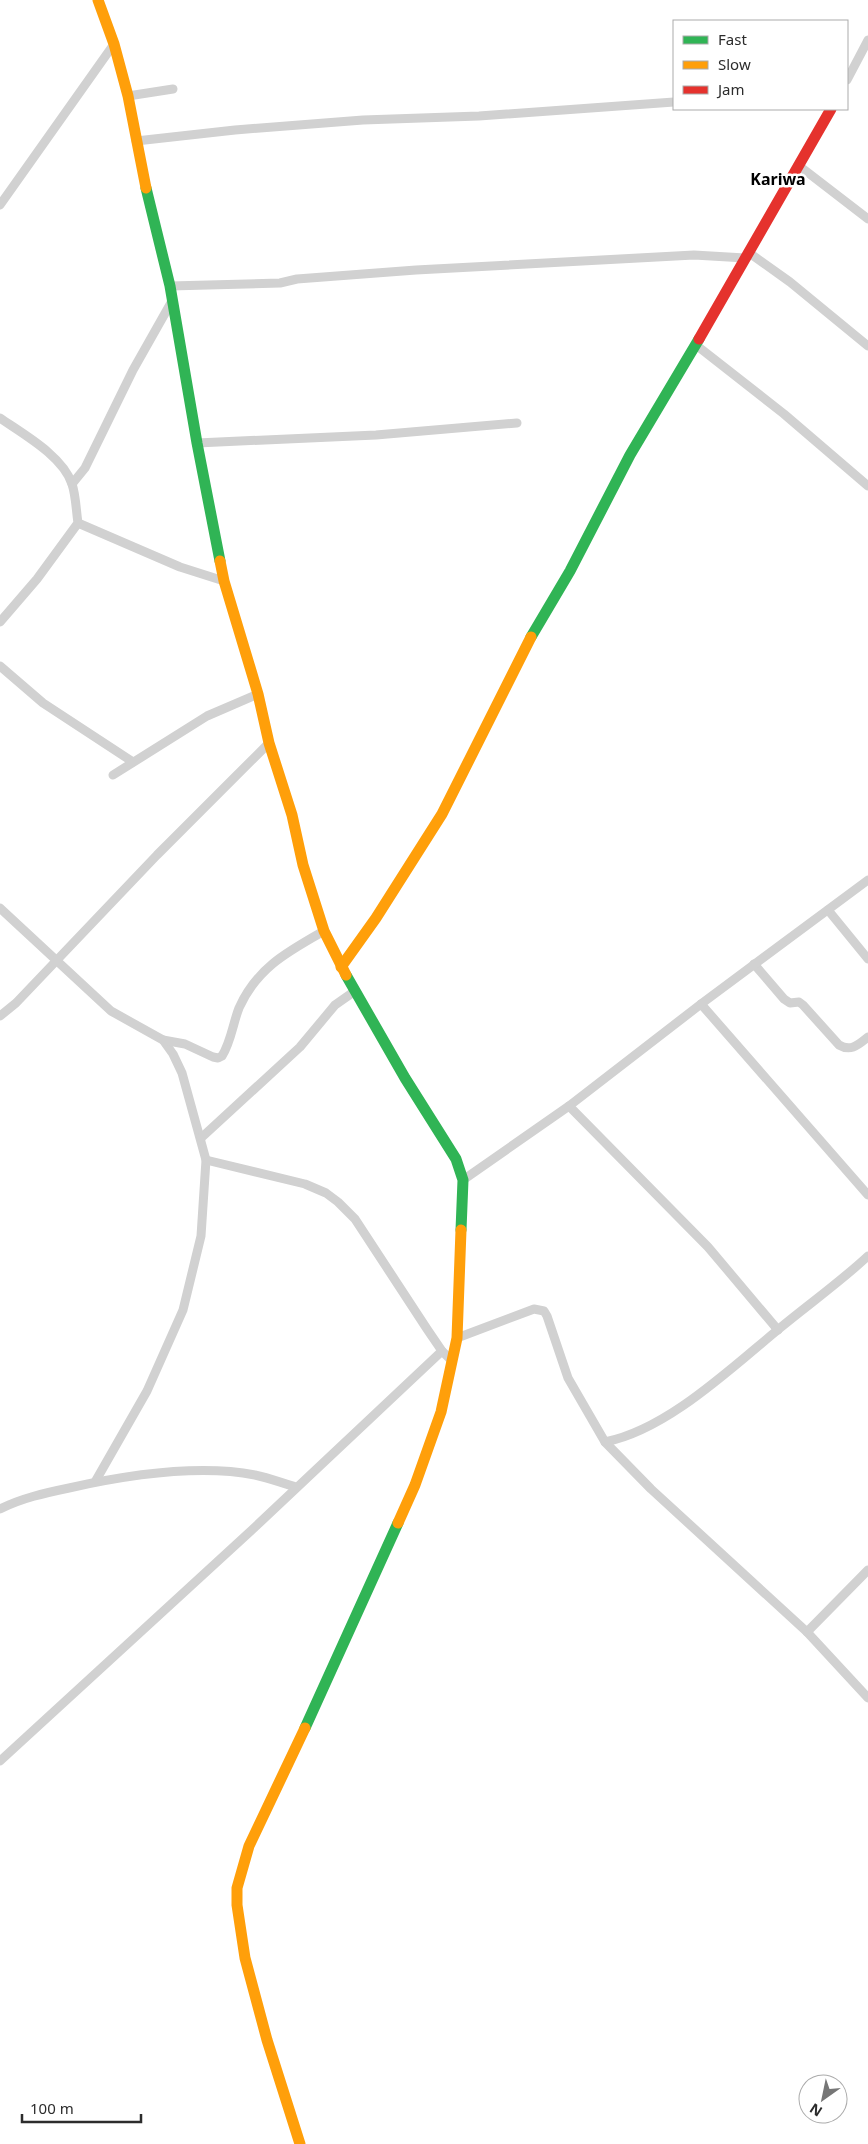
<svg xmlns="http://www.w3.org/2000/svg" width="868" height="2144" font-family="'Noto Sans',sans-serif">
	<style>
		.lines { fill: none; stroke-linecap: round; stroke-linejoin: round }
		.street { stroke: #d1d1d1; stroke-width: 9 }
		.fast { stroke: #30b455; stroke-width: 11 }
		.slow { stroke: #ff9f0a; stroke-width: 11 }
		.jam { stroke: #e5322d; stroke-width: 11 }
		.labels { text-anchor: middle; stroke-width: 5; stroke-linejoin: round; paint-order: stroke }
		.quarter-label { font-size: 16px; font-weight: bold; fill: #000; stroke: #fff }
	</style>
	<rect width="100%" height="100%" fill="#fff"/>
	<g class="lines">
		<g class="street">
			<path d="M847 80 868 40"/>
			<path d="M128 96 173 89"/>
			<path d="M136 141 235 130 363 120 479 116 674 102"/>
			<path d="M798 165 868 219"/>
			<path d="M0 205 114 44"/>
			<path d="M748 252 790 282 868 346"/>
			<path d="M170 286 280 283 297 279 416 270 694 255 745 258"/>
			<path d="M696 345 784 414 868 486"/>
			<path d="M0 418C23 434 63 456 72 484 76 496 76 510 78 523L37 579 0 622"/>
			<path d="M197 443 376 435 517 423"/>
			<path d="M72 484 85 468 133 370 172 301"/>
			<path d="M78 523 180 567 224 581"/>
			<path d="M0 666 43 703 133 762"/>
			<path d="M113 775 207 716 258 694"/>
			<path d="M0 908 111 1011 163 1040 173 1054 182 1073 206 1160 201 1236 183 1310 147 1391 95 1482"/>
			<path d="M828 910 868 959"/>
			<path d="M754 964 784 999 790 1003 799 1002 803 1005 839 1045C851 1052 858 1045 868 1037"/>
			<path d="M701 1004 868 1195"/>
			<path d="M0 1016 16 1003 157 855 269 743"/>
			<path d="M163 1040 185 1044 213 1057 218 1058 222 1056C231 1042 233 1023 239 1008 257 968 287 952 324 931"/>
			<path d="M569 1106 708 1247 778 1330"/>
			<path d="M201 1138 300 1047 335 1005 355 991"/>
			<path d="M206 1160 305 1184 326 1193 338 1202 355 1219 427 1329 442 1351 451 1360"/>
			<path d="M463 1180 569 1106 701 1004 868 880"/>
			<path d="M457 1338 534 1309 544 1311 547 1316 568 1378 605 1442 651 1489 807 1632 868 1698"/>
			<path d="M605 1442C667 1430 731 1368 780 1328 809 1304 840 1282 868 1256"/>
			<path d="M0 1509C22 1498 45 1493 69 1488 127 1475 197 1464 255 1475 269 1478 282 1483 296 1487"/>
			<path d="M807 1632 868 1570"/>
			<path d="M0 1761 254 1528 442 1351"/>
		</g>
		<g class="fast">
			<path d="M146 188 170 286 197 443 220 561"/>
			<path d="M531 637 570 571 630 455 699 339"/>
			<path d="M346 975 405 1078 456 1159 463 1180 461 1230"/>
			<path d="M305 1728 398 1523"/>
		</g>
		<g class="slow">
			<path d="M98 0 114 44 128 96 146 188"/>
			<path d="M220 561 224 581 258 694 269 743 292 815 303 865 324 931 346 975"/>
			<path d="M341 967 376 918 442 814 531 637"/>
			<path d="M398 1523 415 1485 441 1412 457 1338 461 1230"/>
			<path d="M300 2144 267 2040 245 1958 237 1905V1888L249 1846 305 1728"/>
		</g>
		<path class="jam" d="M699 339 831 109"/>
	</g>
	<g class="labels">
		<g class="quarter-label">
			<text x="778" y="185">Kariwa</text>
		</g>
	</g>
	<rect x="673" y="20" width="175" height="90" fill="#ffffff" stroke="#ababab"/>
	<rect x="683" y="36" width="25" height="8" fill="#30b455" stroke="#ababab"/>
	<text x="718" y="45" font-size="15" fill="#2c2c2c">Fast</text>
	<rect x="683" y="61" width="25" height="8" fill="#ff9f0a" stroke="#ababab"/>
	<text x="718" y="70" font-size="15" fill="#2c2c2c">Slow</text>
	<rect x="683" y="86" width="25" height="8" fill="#e5322d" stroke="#ababab"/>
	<text x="718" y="95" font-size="15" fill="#2c2c2c">Jam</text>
	<g transform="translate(823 2099) rotate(213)"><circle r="24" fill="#ffffff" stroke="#ababab"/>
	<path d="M0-4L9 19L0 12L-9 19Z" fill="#767676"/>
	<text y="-8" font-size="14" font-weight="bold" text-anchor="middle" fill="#2c2c2c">N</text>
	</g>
	<path d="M22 2114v8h119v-8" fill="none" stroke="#2c2c2c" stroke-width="2.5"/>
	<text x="30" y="2114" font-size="15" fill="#2c2c2c" stroke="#ffffff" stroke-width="4" paint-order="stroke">100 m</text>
</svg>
